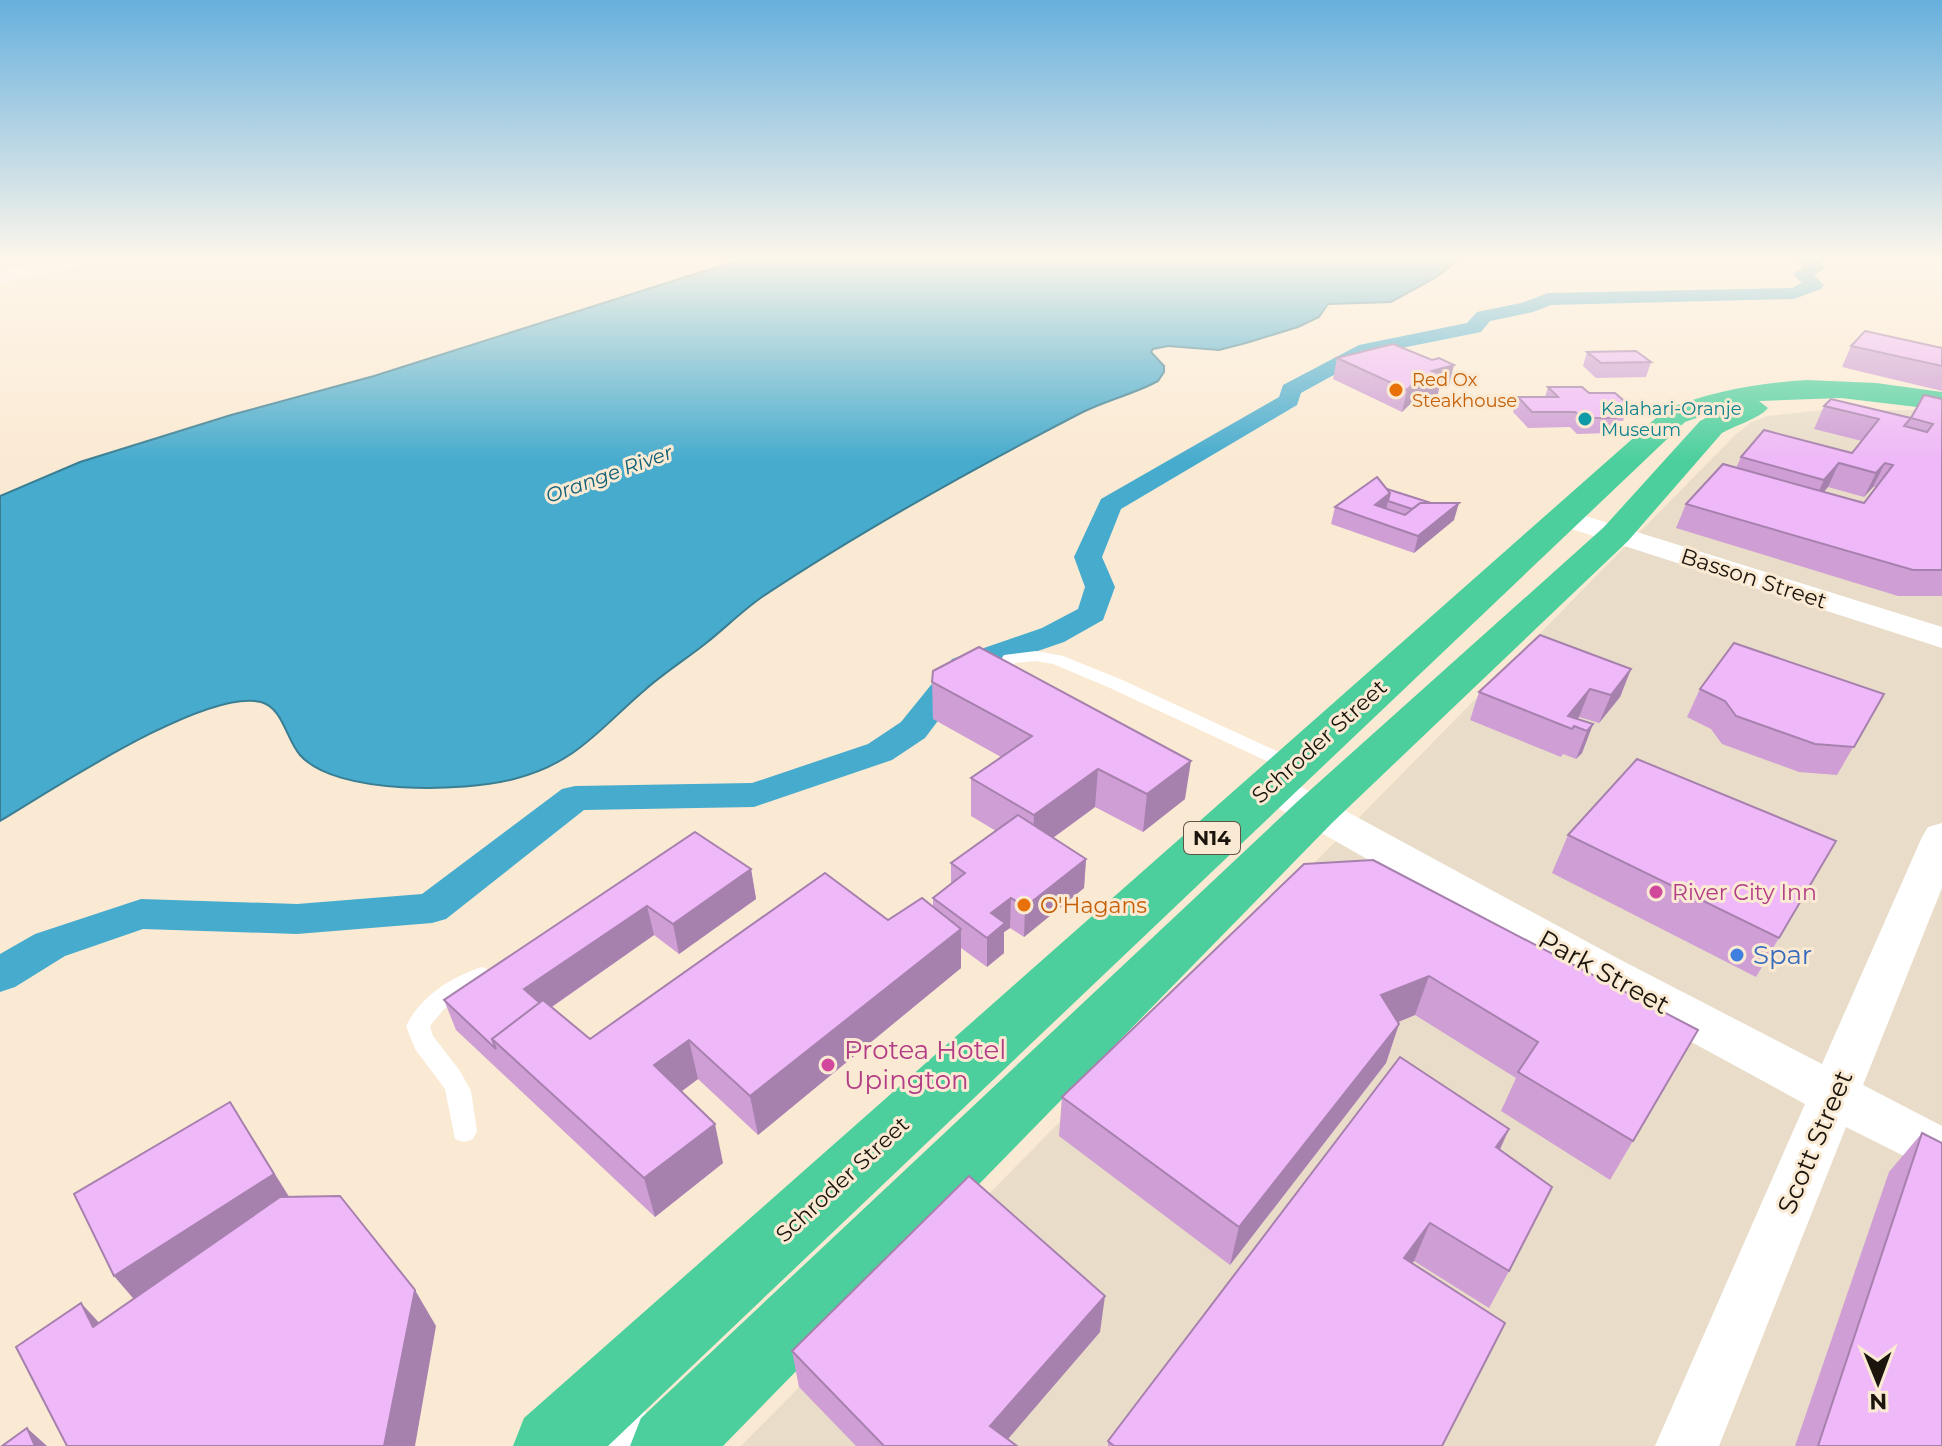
<svg xmlns="http://www.w3.org/2000/svg" width="1942" height="1446" font-family="Montserrat,sans-serif">
	<style>
		.commercial { fill: #e9ddc9 }
		.water { fill: #47abcd; stroke: #3a7e93; stroke-width: 2 }
		.lines { fill: none; stroke-linecap: round; stroke-linejoin: round }
		.canal { fill: #47abcd; fill-rule: evenodd }
		.lane { fill: #fff; fill-rule: evenodd }
		.street { fill: #fff; fill-rule: evenodd }
		.highway { fill: #4ccf9d; fill-rule: evenodd }
		.wall { fill: #ce9ed5; fill-rule: evenodd }
		.shaded-wall { fill: #a781ae }
		.building { fill: #efb8f8; stroke: #a781ae; stroke-width: 2; fill-rule: evenodd }
		.food-dot { fill: #e8710a; stroke: #fbead3; stroke-width: 3 }
		.culture-dot { fill: #0f9aa8; stroke: #fbead3; stroke-width: 3 }
		.hotel-dot { fill: #d1479c; stroke: #fbead3; stroke-width: 3 }
		.shop-dot { fill: #3f7fe0; stroke: #fbead3; stroke-width: 3 }
		.labels { text-anchor: middle; stroke-width: 6; stroke-linejoin: round; paint-order: stroke }
		.far-food-label { font-size: 18px; fill: #c56008; stroke: #fbead3; text-anchor: start }
		.far-culture-label { font-size: 18px; fill: #0d838f; stroke: #fbead3; text-anchor: start }
		.far-water-label { font-size: 20px; font-style: italic; fill: #106078; stroke: #fbead3 }
		.shield { fill: #fbead3; stroke: #5e5548; stroke-width: 2 }
		.shield-label { font-size: 20px; font-weight: bold; fill: #1b150d }
		.street-label { font-size: 22px; fill: #1b150d; stroke: #fbead3 }
		.hotel-label { font-size: 22px; fill: #b23c85; stroke: #fbead3; text-anchor: start }
		.food-label { font-size: 22px; fill: #c56008; stroke: #fbead3; text-anchor: start }
		.near-shop-label { font-size: 26px; fill: #366cbe; stroke: #fbead3; text-anchor: start }
		.near-street-label { font-size: 26px; fill: #1b150d; stroke: #fbead3 }
		.near-hotel-label { font-size: 26px; fill: #b23c85; stroke: #fbead3; text-anchor: start }
	</style>
	<rect width="100%" height="100%" fill="#fbead3"/>
	<path class="commercial" d="M1824 410H1912L1942 414V1446H741L1735 435 1750 423 1767 416Z"/>
	<path class="water" d="M742 259H1460L1435 278 1391 302 1328 304 1319 317 1298 327 1246 343 1219 350 1168 346 1153 349 1151 352 1164 366V372L1158 381C1132 395 1103 401 1077 415 969 471 864 529 762 597 742 611 724 629 705 644 686 659 664 673 646 689 600 728 577 763 514 779 465 792 336 796 300 755 286 739 283 708 261 702 205 688 52 790 0 821V496L80 462 231 415 374 376Z"/>
	<g class="lines">
		<path class="canal" d="M1794 259C1807 259 1817 257 1825 268L1814 275 1824 285 1821 289 1794 299 1551 305 1533 312 1490 321 1481 332 1372 354 1301 393 1297 405 1121 509 1102 557 1115 587 1103 620 1064 642 974 673 925 738 892 760 754 807 584 810 446 919 432 923 297 934 143 929 65 956 15 987 0 992V954L35 934 141 899 297 904 422 894 562 789 575 786 752 783 868 744 901 722 952 659 1042 628 1078 609 1085 587 1074 557 1101 499 1279 397 1283 385 1359 345 1467 323 1477 312 1521 303 1548 293 1792 288 1802 283 1793 274 1803 267Z"/>
		<g class="lane">
			<path d="M1036 651 1063 656 1120 679 1298 761 1300 765 1291 771 1284 769 1108 687 1053 664 1036 661 1015 663 1010 670 1018 680 1009 685 1003 684 993 670 1004 655Z"/>
			<path d="M482 967 490 970 493 976 490 982 444 1009 430 1026 433 1036 460 1071 471 1091 477 1131 473 1139 464 1142 455 1139 445 1089 415 1049 406 1026C421 996 451 977 482 967Z"/>
		</g>
		<g class="street">
			<path d="M61 259H96L87 264 0 283V271Z"/>
			<path d="M1566 510 1942 627V648L1556 524 1552 518 1556 512Z"/>
			<path d="M1269 773 1283 777 1619 959 1822 1064 1922 837 1928 827 1942 823V888L1863 1085 1942 1126V1175L1846 1127 1719 1446H1655L1805 1104 1587 985 1255 795 1250 786 1255 777Z"/>
			<path d="M597 1374C629 1387 651 1414 664 1446H591L575 1427 566 1405 575 1383Z"/>
		</g>
		<path class="highway" d="M1807 380 1876 383 1942 392V410L1841 398 1759 401 1768 408C1760 418 1734 426 1722 433L1628 541 1332 823 723 1446H630L641 1418 1298 801 1604 527 1700 421 1727 407 1685 422 608 1446H513L524 1418 1665 410C1711 391 1757 383 1807 380Z"/>
	</g>
	<g class="wall">
		<path d="M1851 346 1942 348V391L1842 367Z"/>
		<path d="M1587 352 1651 362 1646 377 1596 378 1583 366Z"/>
		<path d="M1337 358 1449 386 1439 389 1437 397 1409 405 1402 412 1333 379Z"/>
		<path d="M1548 387 1589 393 1629 405 1623 421H1614L1610 433 1577 434 1570 427 1528 428 1513 412 1518 397H1545Z"/>
		<path d="M1942 399V596H1898L1676 528 1686 504 1736 468 1741 457 1852 453 1862 441 1814 429 1824 406 1911 418ZM1828 487 1864 497 1873 487H1876L1864 503 1824 492Z"/>
		<path d="M1387 489 1454 520 1414 553 1331 524 1335 507Z"/>
		<path d="M1631 669 1620 697 1599 723 1579 717 1577 719 1593 724 1582 753 1576 759 1563 754 1561 757 1470 720 1479 692Z"/>
		<path d="M932 682 1185 799 1143 832 1095 807 1053 838 1086 859 1084 888 1024 937 1010 928 1004 932V953L987 967 961 948V968L758 1135 698 1079 681 1092 723 1163 655 1217 456 1030 444 1000 695 832 751 869 756 899 679 954 654 935 552 1007 590 1039 888 920 933 907V898L951 883V863L996 831 971 816V778L1001 757 933 719Z"/>
		<path d="M1700 689 1884 694 1837 775 1799 772 1722 744 1711 729 1687 717Z"/>
		<path d="M1568 835 1779 938 1756 977 1552 873Z"/>
		<path d="M1304 864 1698 1030 1610 1180 1501 1111 1516 1078 1415 1015 1398 1022 1399 1024 1386 1063 1230 1265 1059 1136 1062 1097Z"/>
		<path d="M1509 1129 1500 1150 1509 1271 1489 1308 1414 1261 1412 1263 1442 1446H1108V1441Z"/>
		<path d="M1922 1133 1942 1446H1795L1889 1172Z"/>
		<path d="M1100 1332 1007 1439 1017 1446H856L799 1387 792 1351Z"/>
	</g>
	<g class="shaded-wall">
		<path d="M1454 365 1449 386 1439 389 1437 397 1409 405 1402 412 1407 390 1414 383 1432 371Z"/>
		<path d="M1839 463 1828 487 1812 505 1824 480Z"/>
		<path d="M1885 463 1873 487 1864 497 1876 473Z"/>
		<path d="M1390 493 1386 510 1375 505Z"/>
		<path d="M1459 503 1454 520 1414 553 1418 536Z"/>
		<path d="M1631 669 1620 697 1599 723 1611 695Z"/>
		<path d="M1590 689 1579 717 1570 728 1568 716Z"/>
		<path d="M1593 724 1582 753 1576 759 1587 731Z"/>
		<path d="M1191 761 1185 799 1143 832 1147 794Z"/>
		<path d="M1098 769 1095 807 1032 853 1034 815Z"/>
		<path d="M1086 859 1084 888 1024 937 1025 907Z"/>
		<path d="M751 869 756 899 679 954 673 924Z"/>
		<path d="M1011 898 1010 928 1004 932V953L987 967V938L991 913Z"/>
		<path d="M647 906 654 935 547 1010 524 989Z"/>
		<path d="M961 929V968L758 1135 750 1096Z"/>
		<path d="M1429 976 1415 1015 1369 1034 1381 995Z"/>
		<path d="M1399 1024 1386 1063 1230 1265 1239 1227Z"/>
		<path d="M689 1040 698 1079 664 1104 654 1065Z"/>
		<path d="M230 1102 293 1203 138 1304 114 1276Z"/>
		<path d="M715 1124 723 1163 655 1217 644 1178Z"/>
		<path d="M1509 1129 1491 1168 1496 1147Z"/>
		<path d="M1430 1223 1414 1261 1388 1295 1404 1258Z"/>
		<path d="M415 1290 436 1326 415 1446H384Z"/>
		<path d="M1105 1296 1100 1332 1002 1446 990 1426Z"/>
		<path d="M81 1303 115 1340 93 1327Z"/>
		<path d="M27 1428 47 1446H35Z"/>
	</g>
	<g class="building">
		<path d="M1865 331 1942 348V366L1851 346Z"/>
		<path d="M1393 344 1432 360 1439 358 1454 365 1432 371 1443 375 1414 383 1407 390 1337 358Z"/>
		<path d="M1636 351 1651 362 1601 363 1587 352Z"/>
		<path d="M1548 387H1582L1589 393H1615L1629 405 1602 406 1615 418H1582L1575 412H1532L1518 397H1558Z"/>
		<path d="M1924 395 1942 399V570H1913L1686 504 1723 464 1864 503 1893 465 1885 463 1876 473 1839 463 1824 480 1741 457 1764 430 1852 453 1879 419 1824 406 1831 399 1911 418ZM1911 418 1933 424 1927 432 1904 426Z"/>
		<path d="M1377 477 1390 493 1375 505 1405 515 1420 503H1459L1418 536 1335 507Z"/>
		<path d="M1387 489 1431 503H1420L1412 509 1388 501 1390 493Z"/>
		<path d="M1540 635 1631 669 1611 695 1590 689 1568 716 1593 724 1587 731 1574 726 1572 729 1479 692Z"/>
		<path d="M1734 643 1884 694 1854 747 1815 744 1736 716 1725 701 1700 689Z"/>
		<path d="M979 647 1191 761 1147 794 1098 769 1034 815 971 778 1032 736 932 682 933 671Z"/>
		<path d="M1637 759 1836 841 1779 938 1568 835Z"/>
		<path d="M1018 815 1086 859 1025 907 1011 898 991 913 1005 923 987 938 933 898 965 873 951 863Z"/>
		<path d="M695 832 751 869 673 924 647 906 524 989 540 1003 492 1039 496 1049 444 1000Z"/>
		<path d="M1373 860 1698 1030 1633 1141 1518 1072 1538 1042 1429 976 1381 995 1399 1024 1239 1227 1062 1097 1304 864Z"/>
		<path d="M825 873 888 920 922 898 961 929 750 1096 689 1040 654 1065 715 1124 644 1178 492 1039 543 1000 590 1039Z"/>
		<path d="M1400 1057 1509 1129 1496 1147 1552 1187 1509 1271 1430 1223 1404 1258 1505 1323 1442 1446H1114L1108 1441Z"/>
		<path d="M230 1102 274 1174 114 1276 74 1194Z"/>
		<path d="M1922 1133 1942 1143V1446H1818Z"/>
		<path d="M969 1176 1105 1296 990 1426 1017 1446H884L792 1351Z"/>
		<path d="M340 1196 415 1290 384 1446H67L16 1347 81 1303 93 1327 280 1197Z"/>
		<path d="M27 1428 35 1446H2Z"/>
	</g>
	<linearGradient id="sky" x2="0" y2="1"><stop stop-color="#67b0dd"/><stop offset="0.56" stop-color="#fdf6eb"/><stop offset="1" stop-color="#fdf6eb" stop-opacity="0"/></linearGradient>
	<rect width="1942" height="461" fill="url(#sky)"/>
	<g class="food-dot">
		<circle cx="1396" cy="390" r="8"/>
		<circle cx="1024" cy="905" r="8"/>
	</g>
	<circle class="culture-dot" cx="1585" cy="419" r="8"/>
	<g class="hotel-dot">
		<circle cx="1656" cy="892" r="8"/>
		<circle cx="828" cy="1065" r="8"/>
	</g>
	<circle class="shop-dot" cx="1737" cy="955" r="8"/>
	<g class="labels">
		<g class="far-food-label">
			<text x="1412" y="386">Red Ox<tspan x="1412" dy="21">Steakhouse</tspan></text>
		</g>
		<g class="far-culture-label">
			<text x="1601" y="415">Kalahari-Oranje<tspan x="1601" dy="21">Museum</tspan></text>
		</g>
		<g class="far-water-label">
			<text transform="translate(609 474) rotate(-20)" y="7">Orange River</text>
		</g>
		<rect class="shield" x="1184" y="822" width="56" height="32" rx="6"/>
		<g class="shield-label">
			<text x="1212" y="845">N14</text>
		</g>
		<g class="street-label">
			<text transform="translate(1754 578) rotate(18)" y="8">Basson Street</text>
			<text transform="translate(1319 741) rotate(-42)" y="8">Schroder Street</text>
			<text transform="translate(842 1179) rotate(-43)" y="8">Schroder Street</text>
		</g>
		<g class="hotel-label">
			<text x="1672" y="900">River City Inn</text>
		</g>
		<g class="food-label">
			<text x="1040" y="913">O'Hagans</text>
		</g>
		<g class="near-shop-label">
			<text x="1753" y="964">Spar</text>
		</g>
		<g class="near-street-label">
			<text transform="translate(1604 972) rotate(29)" y="9">Park Street</text>
			<text transform="translate(1815 1142) rotate(-67)" y="9">Scott Street</text>
		</g>
		<g class="near-hotel-label">
			<text x="844" y="1059">Protea Hotel<tspan x="844" dy="30">Upington</tspan></text>
		</g>
	</g>
	<g transform="translate(1878 1382) rotate(179)" stroke="#fbead3" stroke-width="6" paint-order="stroke">
	<path d="M0-6L14 30L0 20L-14 30Z" fill="#1b150d"/>
	<text y="-12" font-size="22" font-weight="bold" text-anchor="middle" fill="#1b150d">N</text>
	</g>
</svg>
